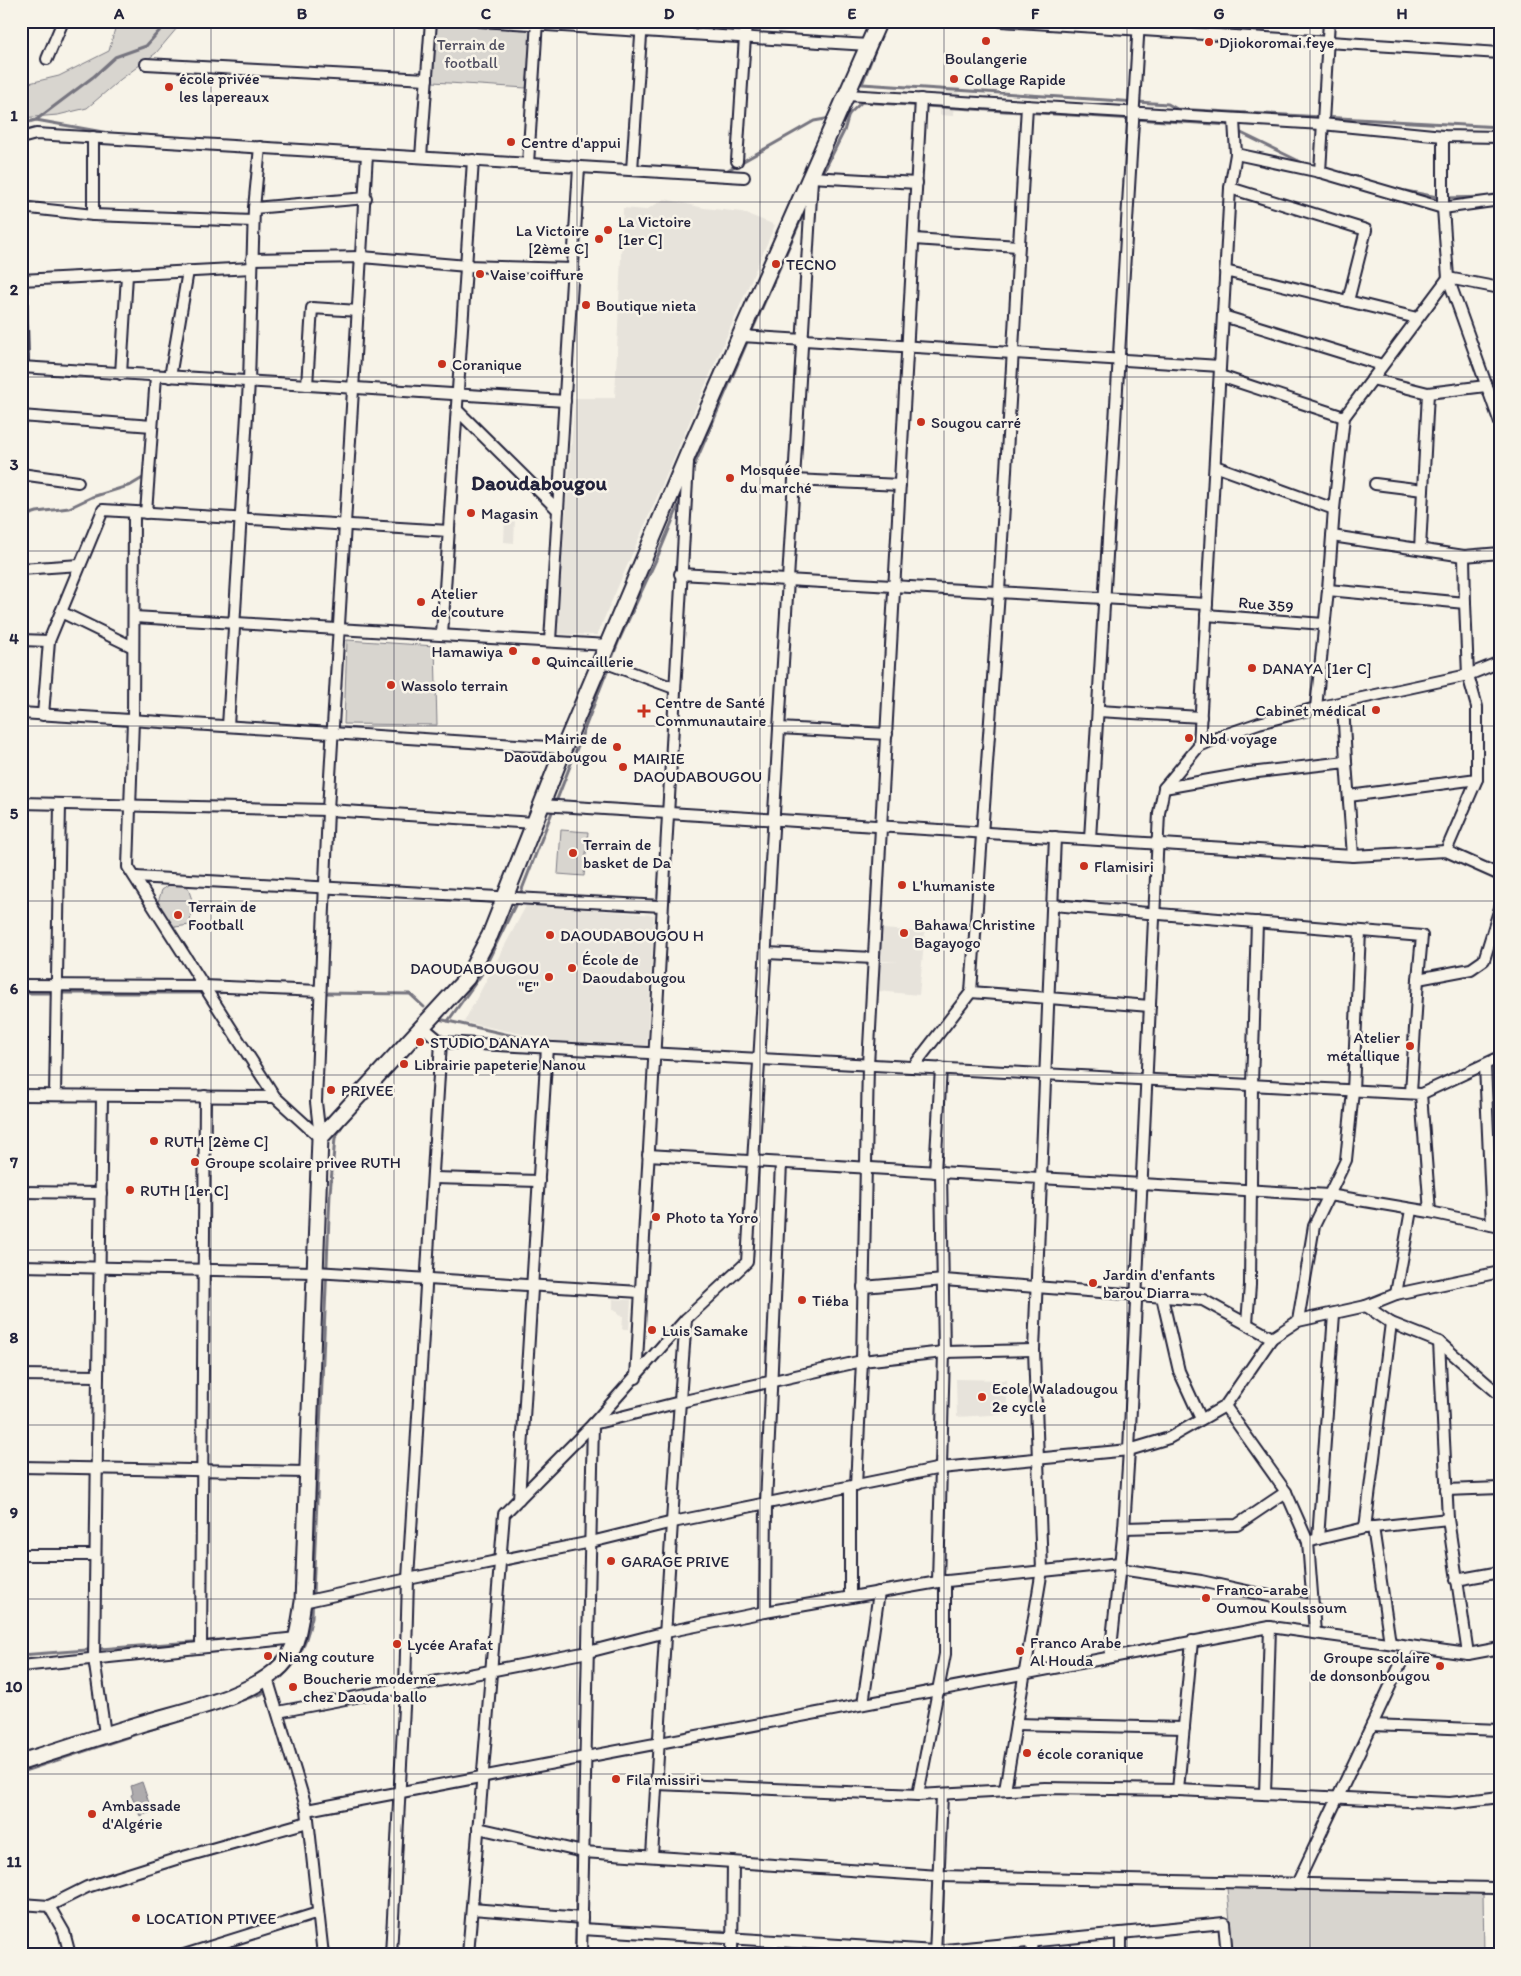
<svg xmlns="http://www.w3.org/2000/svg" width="1521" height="1976" font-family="Itim,sans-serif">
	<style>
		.built { fill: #e7e3db }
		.green { fill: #d8d5cf; stroke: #7d7c85 }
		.water { fill: #aeabad; stroke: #76747f }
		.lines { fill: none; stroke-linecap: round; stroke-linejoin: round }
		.stream { stroke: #76747f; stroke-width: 3 }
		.street-casing { stroke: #22223b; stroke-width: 14 }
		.secondary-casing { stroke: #22223b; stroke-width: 19 }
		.street { stroke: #f7f3e8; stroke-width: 10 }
		.secondary { stroke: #f7f3e8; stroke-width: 15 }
		.grid { fill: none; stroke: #22223b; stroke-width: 1; stroke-opacity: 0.55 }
		.poi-dot { fill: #c8321e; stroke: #f7f3e8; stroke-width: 2 }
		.labels { text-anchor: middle; stroke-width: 5; stroke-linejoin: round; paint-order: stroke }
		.poi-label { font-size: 16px; fill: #22223b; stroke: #f7f3e8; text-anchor: start }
		.park-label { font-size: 16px; fill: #504f60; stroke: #f7f3e8 }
		.street-label { font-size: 16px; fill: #22223b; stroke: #f7f3e8 }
		.district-label { font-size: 21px; font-weight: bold; fill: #22223b; stroke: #f7f3e8 }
		.neatline { fill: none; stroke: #22223b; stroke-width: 2 }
		.grid-label { font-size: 16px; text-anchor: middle; font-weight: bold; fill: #22223b }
	</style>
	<rect width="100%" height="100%" fill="#f7f3e8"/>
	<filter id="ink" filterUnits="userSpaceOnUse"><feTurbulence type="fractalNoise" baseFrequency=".02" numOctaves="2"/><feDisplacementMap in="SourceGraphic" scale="10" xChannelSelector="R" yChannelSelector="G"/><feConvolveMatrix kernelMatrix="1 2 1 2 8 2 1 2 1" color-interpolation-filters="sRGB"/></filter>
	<g filter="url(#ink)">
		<g class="built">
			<path d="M942 88H959L958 95H955L953 116 940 115Z"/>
			<path d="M665 199 704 208 742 212 775 225 597 635 556 634 575 398H615L623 208 646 210Z"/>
			<path d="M505 518 515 519 514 543 504 542Z"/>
			<path d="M527 904 654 915 647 1046 556 1041 464 1022Z"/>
			<path d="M882 929 925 932 919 995 877 991 878 962H899L880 961Z"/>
			<path d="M613 1299 631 1300 629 1329H622L623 1316 618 1315V1311L613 1310Z"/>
			<path d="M956 1379 1007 1380V1414L957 1417Z"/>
		</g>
		<g class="green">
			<path d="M117 21H183L156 53 121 79 87 108 58 115 21 118V85L59 76 109 51Z"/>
			<path d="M436 21 533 27 526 88 433 82Z"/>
			<path d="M347 640 435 646 437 725 344 724Z"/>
			<path d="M561 830 588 832 584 876 558 874Z"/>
			<path d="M172 883 187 885 192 900 190 925 175 927 157 905 162 890Z"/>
			<path d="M1227 1888 1435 1891 1483 1894 1484 1955H1233Z"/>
		</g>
		<path class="water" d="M142 1782 152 1812 140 1816 131 1795 133 1794 131 1786Z"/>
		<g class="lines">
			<g class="stream">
				<path d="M879 40 862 84 1168 104 1177 109 1500 127"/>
				<path d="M842 116 849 114 862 102 1230 125 1232 127"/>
				<path d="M36 120 114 134"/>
				<path d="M21 124 36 120 93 77 115 57 146 46 168 21"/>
				<path d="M1237 131 1305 164"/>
				<path d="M726 171 814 121 831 118"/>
				<path d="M815 189 844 131 849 114"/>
				<path d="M1395 189 1443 198 1491 197"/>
				<path d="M691 473 751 333 806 208"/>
				<path d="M21 517 37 512 69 508 92 497 131 485 146 476"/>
				<path d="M21 993H206"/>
				<path d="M212 993 236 992"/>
				<path d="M322 993 410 994 424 1007"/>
				<path d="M437 1020 439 1019 545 1043"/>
				<path d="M448 1021 481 975 519 897 619 640 660 551 683 495"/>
				<path d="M25 1100H41"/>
				<path d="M21 1655 258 1637"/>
				<path d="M272 1685C297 1666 305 1648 312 1617L330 1193 335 1138 345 1121"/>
				<path d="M236 1702 261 1694 267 1689"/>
				<path d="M21 1772 173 1722"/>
				<path d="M476 1897 483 1908"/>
				<path d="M690 1931H722L731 1934"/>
				<path d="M800 1946 810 1952 902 1955 908 1953"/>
			</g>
			<g class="street-casing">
				<g id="street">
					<path d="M480 21 868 45"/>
					<path d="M1001 21 1500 53"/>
					<path d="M47 59 63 21"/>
					<path d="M146 64 427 79"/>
					<path d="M847 95 1322 124 1443 136 1500 137"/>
					<path d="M1443 136V208L1448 278 1500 423"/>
					<path d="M21 138 36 134 744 177"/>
					<path d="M1236 154 1320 172 1443 208 1500 200"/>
					<path d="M421 157 431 21"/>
					<path d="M737 161 746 21"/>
					<path d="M528 164 537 21"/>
					<path d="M632 170 642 21"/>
					<path d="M1320 172 1329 21"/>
					<path d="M811 177 917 183"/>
					<path d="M1230 188 1366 230 1348 301"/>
					<path d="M21 207 93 215 253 221"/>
					<path d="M254 208 366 198"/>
					<path d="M93 215V137"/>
					<path d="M914 239 1018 246"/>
					<path d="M252 259 362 257 467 266 573 269"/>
					<path d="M1225 271 1417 318"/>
					<path d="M21 280 252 268"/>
					<path d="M21 280 23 367"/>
					<path d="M1223 316 1382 365"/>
					<path d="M741 336 1220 366"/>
					<path d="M21 367 565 401"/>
					<path d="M121 374 127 275"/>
					<path d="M1220 376 1344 417"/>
					<path d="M170 377 188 271"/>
					<path d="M1372 379 1428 393 1486 386"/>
					<path d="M307 385 312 308 359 311"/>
					<path d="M457 410 558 510"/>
					<path d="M21 416 152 426"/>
					<path d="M1215 466 1334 509"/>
					<path d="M21 474 78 482"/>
					<path d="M794 480 900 485"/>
					<path d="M1375 484 1423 490"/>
					<path d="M134 512 133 720 128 867 275 1097 320 1138"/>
					<path d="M146 513 156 376"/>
					<path d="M1332 536 1464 556 1500 553"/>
					<path d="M1420 549 1428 393"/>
					<path d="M21 569 80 565"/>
					<path d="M680 574 1207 604"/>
					<path d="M1328 590 1465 603 1464 556"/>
					<path d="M61 612 133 647"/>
					<path d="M1206 615 1324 624"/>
					<path d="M134 617 608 645"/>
					<path d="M442 635 473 160"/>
					<path d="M21 640 49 641"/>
					<path d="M550 641 579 167"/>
					<path d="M601 661 674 688"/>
					<path d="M1343 702 1346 762"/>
					<path d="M1316 708 1328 590 1334 509 1344 417 1448 278 1500 288"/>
					<path d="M1098 711 1201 717"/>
					<path d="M21 713 564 748"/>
					<path d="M43 715 49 641 103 510 449 531"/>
					<path d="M228 726 249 382 254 208 260 147"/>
					<path d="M779 728 887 734"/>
					<path d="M1199 746 1230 188 1236 154 1234 120"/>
					<path d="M1164 788 1249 773 1346 762 1353 856"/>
					<path d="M1349 796 1477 779"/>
					<path d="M21 803 328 810 535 823"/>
					<path d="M541 805 1353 856 1446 851 1500 875"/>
					<path d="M1090 839 1139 21"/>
					<path d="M1446 851 1477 779V707L1468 675 1465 603"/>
					<path d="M135 877 662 906"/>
					<path d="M1053 905 1422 936 1418 979 1411 1093"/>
					<path d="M766 953 874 958"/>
					<path d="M1418 979 1471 969 1484 960 1500 908"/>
					<path d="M21 985 204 986 320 991"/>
					<path d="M971 992 1150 1006"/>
					<path d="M423 1027 441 1042 1421 1094 1430 1212"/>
					<path d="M1485 1065 1492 1225"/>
					<path d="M913 1067 971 992 999 592 1027 106"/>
					<path d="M1421 1094 1500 1057"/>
					<path d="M21 1095 275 1097"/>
					<path d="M55 1095 60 804"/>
					<path d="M102 1096 94 1658 105 1734"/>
					<path d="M320 1138 316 1102 328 810 367 154"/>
					<path d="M648 1155 1329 1195 1430 1212 1500 1227"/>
					<path d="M935 1172 941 1068"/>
					<path d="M434 1178 539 1181"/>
					<path d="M21 1192 101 1193"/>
					<path d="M21 1266 315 1272 640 1292"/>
					<path d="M863 1287 944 1280 1203 1300 1272 1338"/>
					<path d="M1396 1294 1411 1210"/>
					<path d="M1162 1297 1179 1371 1201 1419"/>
					<path d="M1366 1306 1391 1323 1439 1342 1500 1395"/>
					<path d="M1298 1321 1314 1226 1346 1160 1353 1091 1360 931"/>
					<path d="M1247 1323 1250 1285 1252 1085 1257 922"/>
					<path d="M1439 1342 1448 1519 1468 1654"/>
					<path d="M21 1375 98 1376"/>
					<path d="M636 1378 688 463"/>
					<path d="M1225 1406 1286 1492 1308 1542"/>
					<path d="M21 1467 307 1472"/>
					<path d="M856 1486 862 1361 868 1065 921 99"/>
					<path d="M1446 1490 1500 1488"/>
					<path d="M519 1499 547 1047"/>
					<path d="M1373 1527 1390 1643"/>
					<path d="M1124 1528 1237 1525 1286 1492"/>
					<path d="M1365 1528 1391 1323"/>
					<path d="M1318 1539 1365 1528 1448 1519"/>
					<path d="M21 1555H95"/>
					<path d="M1120 1569 1201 1581 1314 1606"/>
					<path d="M1456 1580 1500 1572"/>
					<path d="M938 1582 944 1352 941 1172"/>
					<path d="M850 1597V1487"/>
					<path d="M303 1602 408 1579 591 1542 673 1522 941 1468 1129 1450 1169 1438 1225 1406 1272 1338 1298 1321 1366 1306 1396 1294 1500 1272"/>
					<path d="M765 1612 766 1504 781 1163"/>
					<path d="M1315 1633 1308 1542 1318 1539 1334 1314"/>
					<path d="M201 1647 205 1096"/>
					<path d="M1110 1657 1124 1528 1129 1450 1159 813 1164 788 1199 746 1224 735 1259 723 1316 708 1468 675 1500 662"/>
					<path d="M21 1666 297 1638"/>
					<path d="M267 1678 307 1810 323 1955"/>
					<path d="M863 1704 879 1592"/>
					<path d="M278 1712 588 1652 666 1632 765 1612 938 1582 1120 1563"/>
					<path d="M1016 1724 1184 1728"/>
					<path d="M1372 1725 1500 1730"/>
					<path d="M657 1784 918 1795 1045 1788 1178 1790 1450 1803 1500 1797"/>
					<path d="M1005 1790 1042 1570 1034 1350 1055 837"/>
					<path d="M1178 1790 1192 1641"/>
					<path d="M1265 1794 1270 1627"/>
					<path d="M918 1795 945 1654V1581"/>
					<path d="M307 1810 1270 1627 1468 1654 1500 1648"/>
					<path d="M478 1828 583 1852 939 1876 1493 1888"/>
					<path d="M652 1856C663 1677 672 1498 686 1319"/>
					<path d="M1297 1884 1409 1646"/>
					<path d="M21 1904 49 1906 64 1932 70 1955"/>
					<path d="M49 1906 87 1887 176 1859 308 1822"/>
					<path d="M472 1909 582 1918"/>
					<path d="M582 1929 935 1951 1224 1923 1227 1955"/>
					<path d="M1031 1942 1032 1955"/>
					<path d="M184 1955 318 1913"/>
					<path d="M391 1955 405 1688 408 1579 441 1042"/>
					<path d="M468 1955 504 1514 593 1424 686 1319 747 1262 812 180"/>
					<path d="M581 1955 593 1424 680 1402 862 1361 944 1352 1034 1350"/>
					<path d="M732 1955 733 1862"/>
					<path d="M935 1955 942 1795"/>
					<path d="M1121 1955V1933"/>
				</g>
			</g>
			<g class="secondary-casing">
				<path id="secondary" d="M21 1762C60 1750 98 1737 137 1725 181 1711 248 1699 281 1666 298 1649 299 1625 303 1602L320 1138 467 978 490 935 564 748 688 454 879 21"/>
			</g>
			<use href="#street" class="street"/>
			<use href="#secondary" class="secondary"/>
		</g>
	</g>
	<path class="grid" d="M211 21V1955M394 21V1955M577 21V1955M760 21V1955M944 21V1955M1127 21V1955M1310 21V1955M21 202H1500M21 377H1500M21 551H1500M21 726H1500M21 901H1500M21 1075H1500M21 1250H1500M21 1425H1500M21 1599H1500M21 1774H1500"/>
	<g class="poi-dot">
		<circle cx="986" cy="41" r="5"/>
		<circle cx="1209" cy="42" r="5"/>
		<circle cx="954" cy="79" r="5"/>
		<circle cx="169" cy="87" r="5"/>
		<circle cx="511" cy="142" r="5"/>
		<circle cx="608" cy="230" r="5"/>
		<circle cx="599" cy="239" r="5"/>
		<circle cx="776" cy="264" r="5"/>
		<circle cx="480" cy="274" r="5"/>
		<circle cx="586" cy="305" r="5"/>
		<circle cx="442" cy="364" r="5"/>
		<circle cx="921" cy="422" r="5"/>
		<circle cx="730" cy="478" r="5"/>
		<circle cx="471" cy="513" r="5"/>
		<circle cx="421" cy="602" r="5"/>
		<circle cx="513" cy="651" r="5"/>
		<circle cx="536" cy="661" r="5"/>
		<circle cx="1252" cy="668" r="5"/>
		<circle cx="391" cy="685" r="5"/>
		<circle cx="1376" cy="710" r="5"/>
		<path d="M641.5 703.5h5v5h5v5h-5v5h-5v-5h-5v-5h5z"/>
		<circle cx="1189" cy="738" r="5"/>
		<circle cx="617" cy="747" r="5"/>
		<circle cx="623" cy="767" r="5"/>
		<circle cx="573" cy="853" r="5"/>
		<circle cx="1084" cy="866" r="5"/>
		<circle cx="902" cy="885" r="5"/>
		<circle cx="178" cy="915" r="5"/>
		<circle cx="904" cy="933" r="5"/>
		<circle cx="550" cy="935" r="5"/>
		<circle cx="572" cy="968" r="5"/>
		<circle cx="549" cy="977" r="5"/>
		<circle cx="420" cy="1042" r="5"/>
		<circle cx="1410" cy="1046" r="5"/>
		<circle cx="404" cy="1064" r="5"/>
		<circle cx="331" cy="1090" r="5"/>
		<circle cx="154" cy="1141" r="5"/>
		<circle cx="195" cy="1162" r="5"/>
		<circle cx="130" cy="1190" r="5"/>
		<circle cx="656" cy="1217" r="5"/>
		<circle cx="1093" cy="1283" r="5"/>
		<circle cx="802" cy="1300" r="5"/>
		<circle cx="652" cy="1330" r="5"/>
		<circle cx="982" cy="1397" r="5"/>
		<circle cx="611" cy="1561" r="5"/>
		<circle cx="1206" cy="1598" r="5"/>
		<circle cx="397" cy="1644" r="5"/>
		<circle cx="1020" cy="1651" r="5"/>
		<circle cx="268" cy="1656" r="5"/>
		<circle cx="1440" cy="1666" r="5"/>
		<circle cx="293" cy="1687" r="5"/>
		<circle cx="1027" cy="1753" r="5"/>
		<circle cx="616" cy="1779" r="5"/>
		<circle cx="92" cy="1814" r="5"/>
		<circle cx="136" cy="1918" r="5"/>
	</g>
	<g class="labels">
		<g class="poi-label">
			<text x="1219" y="48">Djiokoromai feye</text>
			<text x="986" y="64" text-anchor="middle">Boulangerie</text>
			<text x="179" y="84">école privée<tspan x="179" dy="18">les lapereaux</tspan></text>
			<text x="964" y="85">Collage Rapide</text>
			<text x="521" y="148">Centre d'appui</text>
			<text x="618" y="227">La Victoire<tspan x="618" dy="18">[1er C]</tspan></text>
			<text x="589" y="236" text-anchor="end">La Victoire<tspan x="589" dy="18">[2ème C]</tspan></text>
			<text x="786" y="270">TECNO</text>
			<text x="490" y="280">Vaise coiffure</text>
			<text x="596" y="311">Boutique nieta</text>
			<text x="452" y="370">Coranique</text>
			<text x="931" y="428">Sougou carré</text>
			<text x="740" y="475">Mosquée<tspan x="740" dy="18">du marché</tspan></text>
			<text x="481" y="519">Magasin</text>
			<text x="431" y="599">Atelier<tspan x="431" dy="18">de couture</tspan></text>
			<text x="503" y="657" text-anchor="end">Hamawiya</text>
			<text x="546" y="667">Quincaillerie</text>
			<text x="1262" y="674">DANAYA [1er C]</text>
			<text x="401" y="691">Wassolo terrain</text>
			<text x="655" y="708">Centre de Santé<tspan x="655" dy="18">Communautaire</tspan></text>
			<text x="1366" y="716" text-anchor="end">Cabinet médical</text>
			<text x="607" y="744" text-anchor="end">Mairie de<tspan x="607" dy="18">Daoudabougou</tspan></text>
			<text x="1199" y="744">Nbd voyage</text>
			<text x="633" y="764">MAIRIE<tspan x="633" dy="18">DAOUDABOUGOU</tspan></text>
			<text x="583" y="850">Terrain de<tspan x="583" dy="18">basket de Da</tspan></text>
			<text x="1094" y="872">Flamisiri</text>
			<text x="912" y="891">L'humaniste</text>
			<text x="188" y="912">Terrain de<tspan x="188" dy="18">Football</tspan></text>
			<text x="914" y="930">Bahawa Christine<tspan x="914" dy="18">Bagayogo</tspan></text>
			<text x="560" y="941">DAOUDABOUGOU H</text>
			<text x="582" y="965">École de<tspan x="582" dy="18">Daoudabougou</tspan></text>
			<text x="539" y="974" text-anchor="end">DAOUDABOUGOU<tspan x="539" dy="18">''E''</tspan></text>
			<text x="1400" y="1043" text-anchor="end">Atelier<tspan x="1400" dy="18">métallique</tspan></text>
			<text x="430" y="1048">STUDIO DANAYA</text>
			<text x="414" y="1070">Librairie papeterie Nanou</text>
			<text x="341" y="1096">PRIVEE</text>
			<text x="164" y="1147">RUTH [2ème C]</text>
			<text x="205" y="1168">Groupe scolaire privee RUTH</text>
			<text x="140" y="1196">RUTH [1er C]</text>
			<text x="666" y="1223">Photo ta Yoro</text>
			<text x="1103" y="1280">Jardin d'enfants<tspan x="1103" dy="18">barou Diarra</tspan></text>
			<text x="812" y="1306">Tiéba</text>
			<text x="662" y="1336">Luis Samake</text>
			<text x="992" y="1394">Ecole Waladougou<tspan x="992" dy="18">2e cycle</tspan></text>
			<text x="621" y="1567">GARAGE PRIVE</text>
			<text x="1216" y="1595">Franco-arabe<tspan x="1216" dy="18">Oumou Koulssoum</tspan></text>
			<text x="1030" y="1648">Franco Arabe<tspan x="1030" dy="18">Al Houda</tspan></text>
			<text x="407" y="1650">Lycée Arafat</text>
			<text x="278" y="1662">Niang couture</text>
			<text x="1430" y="1663" text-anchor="end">Groupe scolaire<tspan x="1430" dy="18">de donsonbougou</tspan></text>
			<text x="303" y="1684">Boucherie moderne<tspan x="303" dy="18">chez Daouda ballo</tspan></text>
			<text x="1037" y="1759">école coranique</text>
			<text x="626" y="1785">Fila missiri</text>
			<text x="102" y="1811">Ambassade<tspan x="102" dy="18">d'Algérie</tspan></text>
			<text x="146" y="1924">LOCATION PTIVEE</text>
		</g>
		<g class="park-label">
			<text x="471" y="50">Terrain de<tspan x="471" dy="18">football</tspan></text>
		</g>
		<g class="street-label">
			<text transform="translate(1266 604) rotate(5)" y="6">Rue 359</text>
		</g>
		<g class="district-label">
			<text x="539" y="490">Daoudabougou</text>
		</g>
	</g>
	<rect width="1521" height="1976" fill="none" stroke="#f7f3e8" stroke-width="55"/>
	<rect x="28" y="28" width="1466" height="1920" class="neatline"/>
	<g class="grid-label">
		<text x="119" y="19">A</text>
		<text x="302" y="19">B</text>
		<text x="486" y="19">C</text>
		<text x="669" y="19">D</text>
		<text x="852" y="19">E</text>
		<text x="1035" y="19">F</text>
		<text x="1219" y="19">G</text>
		<text x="1402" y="19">H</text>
		<text x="14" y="121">1</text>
		<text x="14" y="295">2</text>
		<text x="14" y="470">3</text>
		<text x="14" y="644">4</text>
		<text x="14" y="819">5</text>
		<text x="14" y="994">6</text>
		<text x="14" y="1168">7</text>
		<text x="14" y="1343">8</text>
		<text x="14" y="1518">9</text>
		<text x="14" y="1692">10</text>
		<text x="14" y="1867">11</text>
	</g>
</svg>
